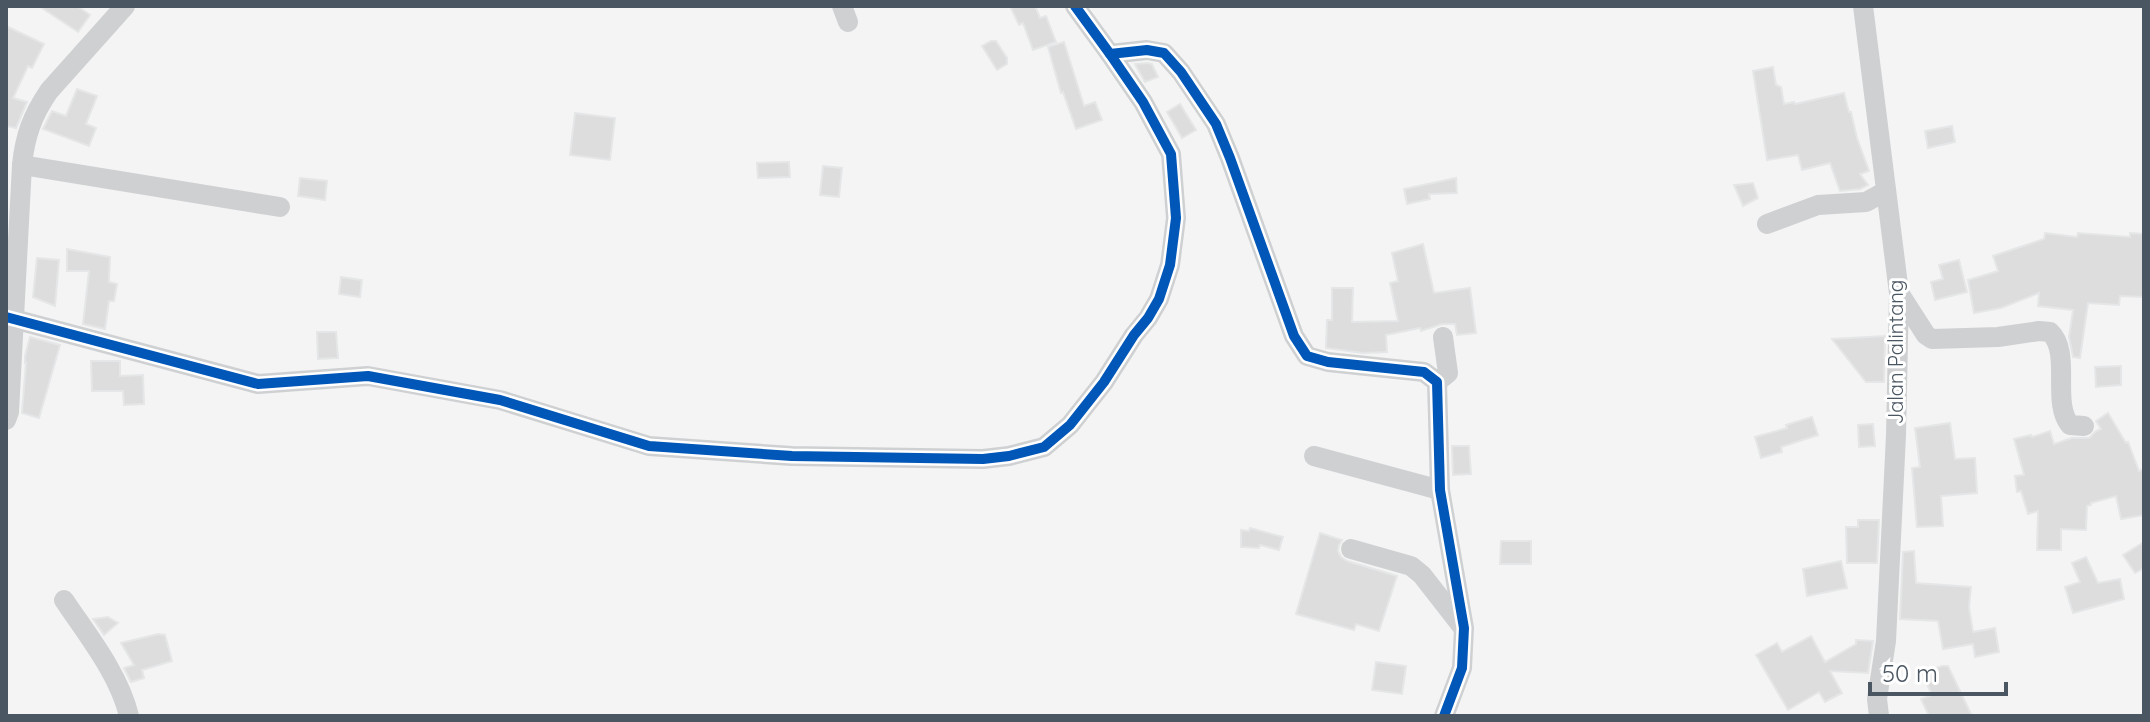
<svg xmlns="http://www.w3.org/2000/svg" width="2150" height="722" font-family="Quicksand,sans-serif">
	<style>
		.building { fill: #ddddde; stroke: #e5e6e7; stroke-width: 2 }
		.lines { fill: none; stroke-linecap: round; stroke-linejoin: round }
		.minor { stroke: #ced0d2; stroke-width: 20 }
		.cycleway-casing { stroke: #fff; stroke-width: 15 }
		.cycleway { stroke: #0057b8; stroke-width: 10 }
		.labels { text-anchor: middle; stroke-width: 6; stroke-linejoin: round; paint-order: stroke }
		.street-label { font-size: 20px; fill: #4a5661; stroke: #fff }
	</style>
	<rect width="100%" height="100%" fill="#f4f4f4"/>
	<g class="building">
		<path d="M39 6H77L90 15 78 32Z"/>
		<path d="M1010 6H1035L1040 18 1046 16 1056 42 1033 50 1023 23 1019 25Z"/>
		<path d="M6 26 44 44 32 68 28 66 13 98 27 102 16 128 6 126Z"/>
		<path d="M991 41H996L1007 58V64L997 70 982 46Z"/>
		<path d="M1064 42 1084 106 1095 102 1102 120 1076 129 1063 92 1061 93 1048 47Z"/>
		<path d="M1147 63 1152 64 1158 77 1145 82 1135 64Z"/>
		<path d="M1773 67 1776 85 1781 87 1784 104 1794 102 1795 104 1844 93 1849 112H1851L1857 138 1869 171 1860 174 1868 185 1860 189 1840 191 1830 163 1802 170 1798 155 1767 160 1753 71Z"/>
		<path d="M77 89 97 96 86 124 96 128 89 146 43 129 52 111 66 116Z"/>
		<path d="M1180 104 1196 130 1182 138 1167 112Z"/>
		<path d="M575 113 615 118 610 160 570 155Z"/>
		<path d="M1952 126 1955 142 1928 148 1925 131Z"/>
		<path d="M789 162 790 177 758 178 757 163Z"/>
		<path d="M823 166 842 168 839 197 820 195Z"/>
		<path d="M300 178 327 181 325 200 298 196Z"/>
		<path d="M1456 178 1457 193 1429 194 1430 199 1407 204 1404 189Z"/>
		<path d="M1753 183 1758 198 1743 206 1734 185Z"/>
		<path d="M2045 233 2077 237 2078 233 2130 237V233L2144 234V297L2120 296 2119 305 2088 303 2080 358 2073 357 2069 337 2073 310 2038 306 2039 293 2001 308 1974 313 1968 280 1998 271 1993 256 2044 239Z"/>
		<path d="M1423 244 1434 293 1470 288 1476 333 1457 335 1455 324H1442L1421 331 1420 328 1386 335 1387 352 1363 353 1326 348 1327 320H1332V288H1353L1352 322 1398 321 1390 283 1398 281 1392 253Z"/>
		<path d="M67 249 110 257 109 282 117 284 114 301H109L105 329 83 324 89 271H67Z"/>
		<path d="M37 258 59 260 55 306 33 297Z"/>
		<path d="M1959 260 1967 292 1935 300 1931 282 1943 279 1939 265Z"/>
		<path d="M341 277 362 280 360 297 339 294Z"/>
		<path d="M317 332H336L338 358 318 359Z"/>
		<path d="M1885 336 1884 382H1866L1832 339Z"/>
		<path d="M30 337 60 345 39 418 22 413 26 363H25V356Z"/>
		<path d="M91 361H120V376L143 375 144 404 124 405 123 391H92Z"/>
		<path d="M2121 366V385L2096 387 2095 367Z"/>
		<path d="M2108 413 2126 443 2128 442 2139 471 2144 469V515L2121 519 2116 496 2091 503V505L2087 506 2086 530 2061 529V550H2037L2038 511 2028 514 2021 491 2017 492 2015 476 2024 475 2014 439 2031 435 2032 437 2050 431 2054 444 2072 438H2089L2096 431 2101 429 2096 421Z"/>
		<path d="M1812 417 1818 435 1781 447 1782 452 1761 458 1755 437 1787 428 1786 425Z"/>
		<path d="M1950 423 1955 459 1975 458 1977 493 1941 496 1943 526 1917 527 1912 468 1920 467 1915 428Z"/>
		<path d="M1873 424 1875 446 1859 447 1858 425Z"/>
		<path d="M1452 446H1469L1471 474 1453 475Z"/>
		<path d="M1858 520H1879L1877 563H1847L1846 527H1858Z"/>
		<path d="M1250 528 1283 537 1279 550 1260 545 1259 548 1241 547V530L1249 531Z"/>
		<path d="M1320 533 1342 540 1339 545 1338 551 1341 557 1347 561 1397 576 1379 631 1356 624 1354 630 1296 614Z"/>
		<path d="M1501 541H1531V564H1500Z"/>
		<path d="M2144 542V568L2135 573 2123 555Z"/>
		<path d="M1914 551 1916 583 1971 587 1969 607 1973 632 1995 628 1999 652 1975 657 1973 644 1943 649 1938 621 1900 619 1903 552Z"/>
		<path d="M2086 557 2098 583 2120 579 2124 599 2073 613 2065 587 2080 582 2072 563Z"/>
		<path d="M1841 561 1847 588 1807 596 1803 569Z"/>
		<path d="M108 617 118 623 104 635 93 619Z"/>
		<path d="M158 634 165 635 172 661 142 670 144 678 131 682 124 668 134 665 121 643Z"/>
		<path d="M1811 636 1825 662 1856 644V640L1873 641 1868 673 1830 671 1842 693 1825 702 1819 692 1788 710 1756 655 1777 643 1782 652Z"/>
		<path d="M1376 662 1406 666 1402 694 1372 690Z"/>
		<path d="M1942 666H1948L1972 716H1929L1921 699 1932 695 1922 673Z"/>
	</g>
	<g class="lines">
		<g class="minor">
			<path d="M842 6 848 22"/>
			<path d="M1075 6 1110 54 1147 50 1164 53 1181 72 1216 124 1230 158 1294 336 1307 356 1328 362 1424 372 1437 382 1440 490 1464 628 1462 668 1444 716"/>
			<path d="M1863 6 1899 293 1896 435 1886 641 1877 699 1879 716"/>
			<path d="M22 165 280 207"/>
			<path d="M1767 224 1818 205 1866 202 1886 191"/>
			<path d="M1899 293 1926 335 1932 339 1998 337 2039 331 2050 332C2072 353 2051 402 2070 425L2084 426"/>
			<path d="M6 317 258 384 368 376 500 400 649 446 792 456 983 459 1009 456 1044 447 1070 425 1104 382 1134 335 1148 318 1159 299 1170 265 1176 218 1171 154 1143 102 1110 54"/>
			<path d="M1437 382 1448 373 1443 337"/>
			<path d="M6 420 9 412 22 165C25 136 32 116 49 91L125 6"/>
			<path d="M1314 456 1440 490"/>
			<path d="M1351 549 1411 566 1422 575 1461 625"/>
			<path d="M64 600C88 636 119 674 129 716"/>
		</g>
		<g class="cycleway-casing">
			<g id="cycleway">
				<path d="M1075 6 1110 54 1147 50 1164 53 1181 72 1216 124 1230 158 1294 336 1307 356 1328 362 1424 372 1437 382 1440 490 1464 628 1462 668 1444 716"/>
				<path d="M6 317 258 384 368 376 500 400 649 446 792 456 983 459 1009 456 1044 447 1070 425 1104 382 1134 335 1148 318 1159 299 1170 265 1176 218 1171 154 1143 102 1110 54"/>
			</g>
		</g>
		<use href="#cycleway" class="cycleway"/>
	</g>
	<g class="labels">
		<g class="street-label">
			<text transform="translate(1896 352) rotate(-90)" y="7">Jalan Palintang</text>
		</g>
	</g>
	<rect width="2150" height="722" fill="none" stroke="#4a5661" stroke-width="16"/>
	<path d="M1870 682v12h136v-12" fill="none" stroke="#4a5661" stroke-width="4"/>
	<text x="1882" y="682" font-size="24" fill="#4a5661" stroke="#ffffff" stroke-width="6" paint-order="stroke">50 m</text>
</svg>
